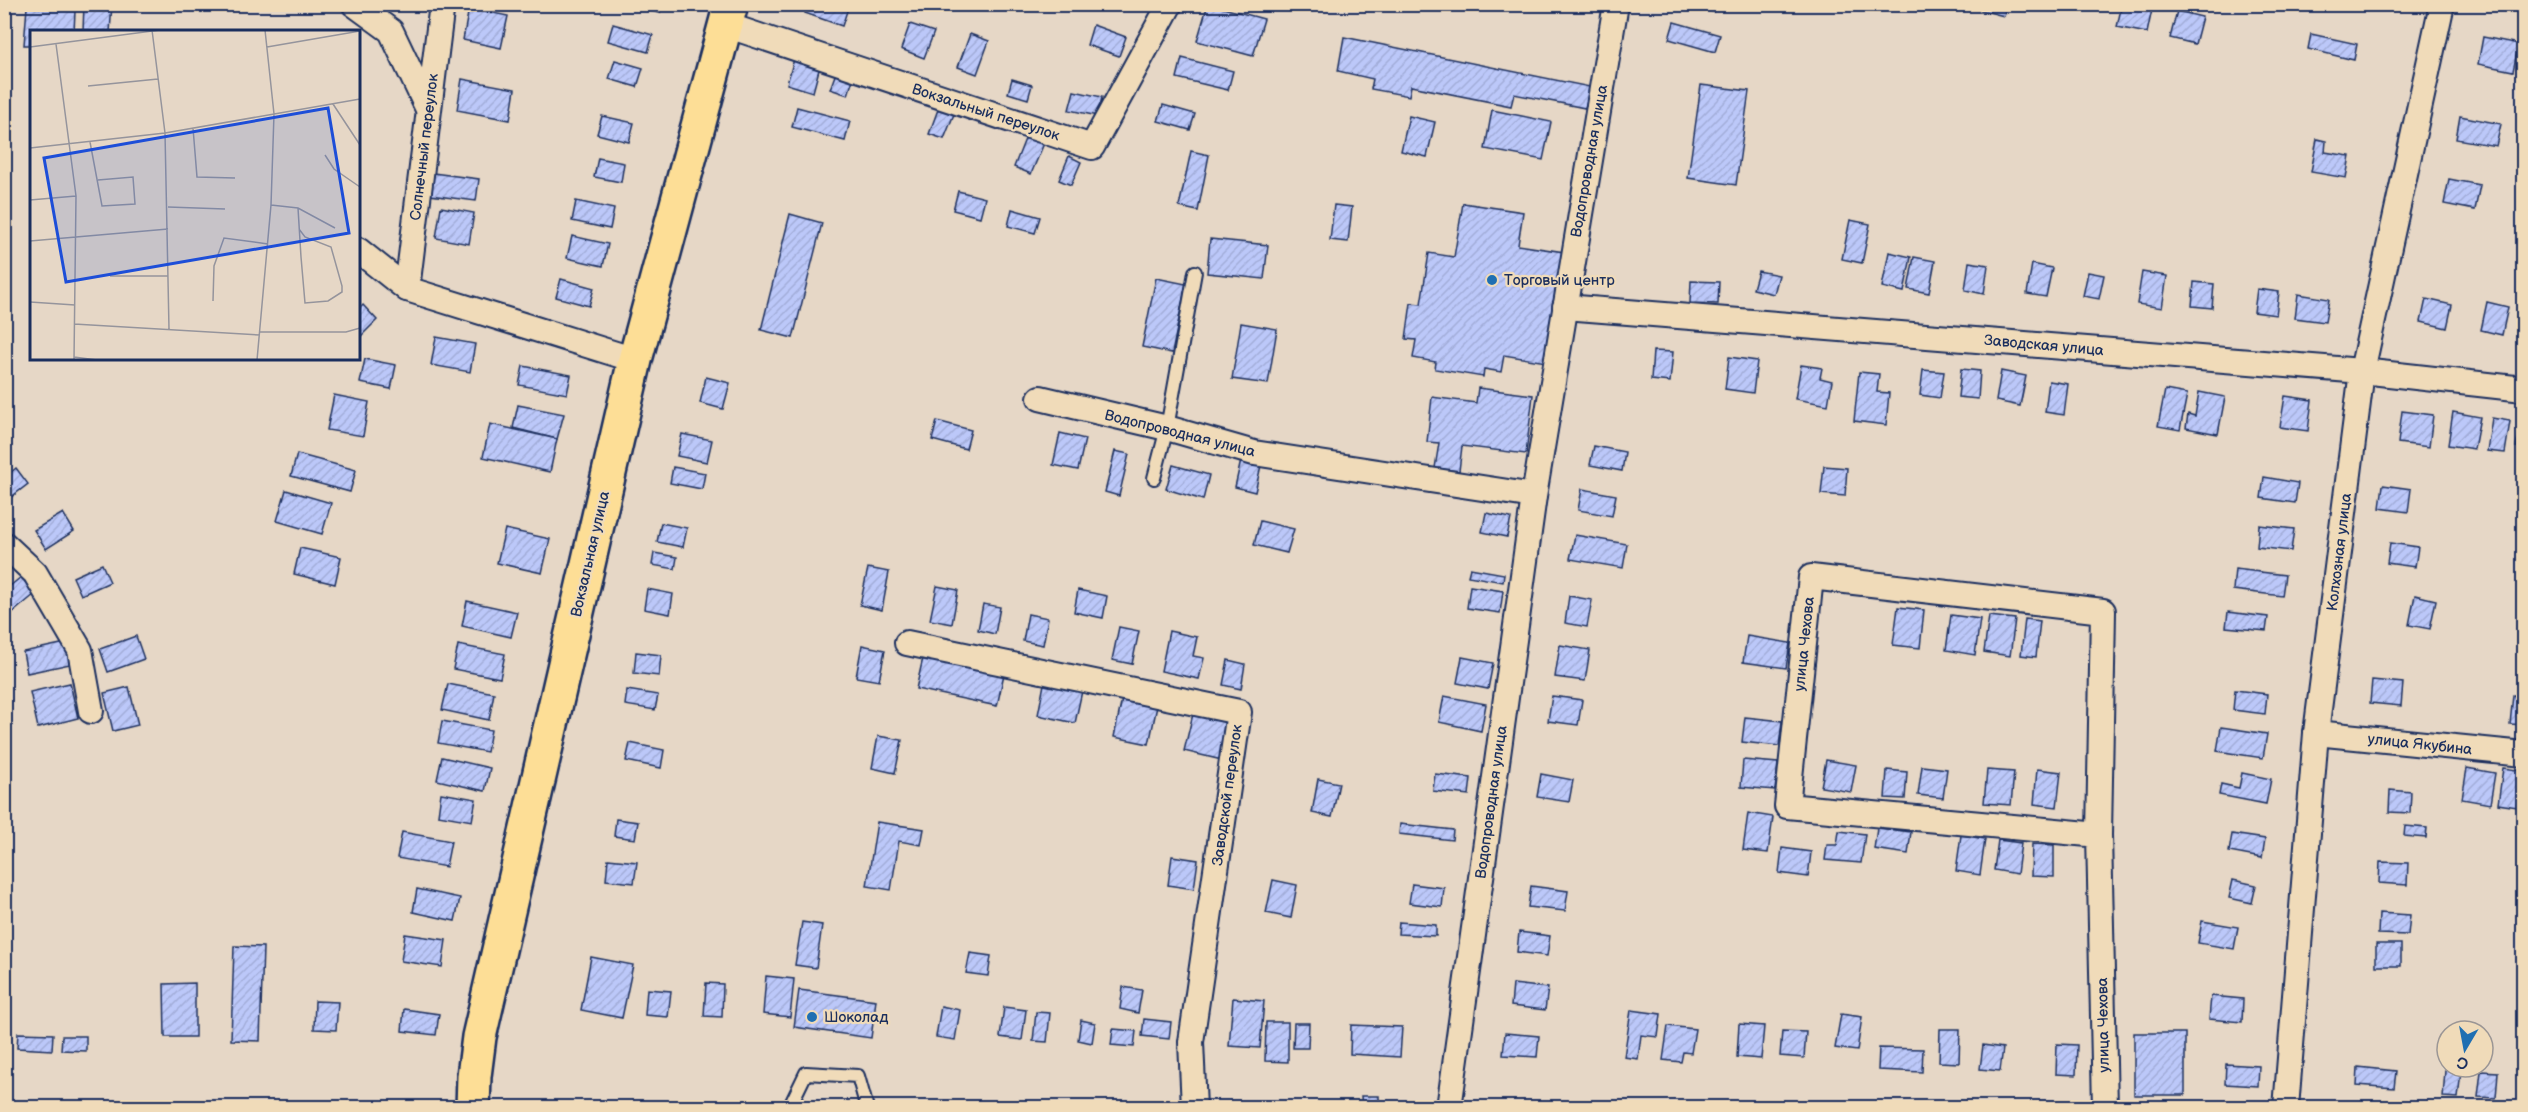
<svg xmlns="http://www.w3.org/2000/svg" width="2528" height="1112" font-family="'Balsamiq Sans',sans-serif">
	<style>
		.building { fill: url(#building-hatch); stroke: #1b2f5e; stroke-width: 1.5 }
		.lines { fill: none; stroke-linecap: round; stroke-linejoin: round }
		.lane-casing { stroke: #1b2f5e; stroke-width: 16 }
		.street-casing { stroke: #1b2f5e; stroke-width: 28 }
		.primary-casing { stroke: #1b2f5e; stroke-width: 38 }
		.lane { stroke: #f0dbb9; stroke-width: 12 }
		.street { stroke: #f0dbb9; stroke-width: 24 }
		.primary { stroke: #fdde96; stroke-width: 33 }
		.poi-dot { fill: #1f6fb2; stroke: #f0dbb9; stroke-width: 2 }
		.labels { text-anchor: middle; stroke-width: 4.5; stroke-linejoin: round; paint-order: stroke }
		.street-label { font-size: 15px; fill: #1b2f5e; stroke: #f0dbb9 }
		.poi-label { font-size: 15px; fill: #1b2f5e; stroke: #f0dbb9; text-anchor: start }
		.inset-road { fill: none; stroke: #95949c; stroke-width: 1.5 }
		.view { fill: #1d4ed8; fill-opacity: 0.15; stroke: #1d4ed8; stroke-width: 3 }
		.inset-edge { fill: none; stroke: #1b2f5e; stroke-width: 3 }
	</style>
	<defs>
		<pattern id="building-hatch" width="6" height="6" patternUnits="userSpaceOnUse" patternTransform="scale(1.5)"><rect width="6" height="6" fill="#bcc8f9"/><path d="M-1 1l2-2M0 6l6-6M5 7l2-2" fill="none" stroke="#a1acd8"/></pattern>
	</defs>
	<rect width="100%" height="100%" fill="#e6d7c6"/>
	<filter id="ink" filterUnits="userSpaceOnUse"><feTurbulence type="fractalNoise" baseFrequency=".0167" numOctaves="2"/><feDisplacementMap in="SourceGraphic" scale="12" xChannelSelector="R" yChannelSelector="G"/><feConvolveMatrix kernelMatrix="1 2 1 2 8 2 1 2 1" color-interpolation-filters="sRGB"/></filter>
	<g filter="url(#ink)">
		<g class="building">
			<path d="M84 4H112L110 32H83Z"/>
			<path d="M622 4H662L660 13Z"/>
			<path d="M808 4H838L848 8 842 26 805 13Z"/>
			<path d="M1208 4 1264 19 1253 56 1197 41Z"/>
			<path d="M1685 4H1715L1714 12 1685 6Z"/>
			<path d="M1958 4H2007L2004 16Z"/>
			<path d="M2122 4 2153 5 2147 33 2117 27Z"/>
			<path d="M27 7 75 11 74 32H32V45H24Z"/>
			<path d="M469 8 508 16 501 48 463 40Z"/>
			<path d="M2177 11 2202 17 2195 44 2170 38Z"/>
			<path d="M1674 22 1720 35 1715 52 1669 39Z"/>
			<path d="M613 24 653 35 648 52 608 41Z"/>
			<path d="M910 24 934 32 924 58 901 49Z"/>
			<path d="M1093 25 1126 37 1119 56 1087 45Z"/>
			<path d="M970 34 989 41 977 74 958 67Z"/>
			<path d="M2311 34 2357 44 2354 60 2308 49Z"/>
			<path d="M1344 37 1590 87 1585 108 1514 94 1511 106 1411 86 1409 96 1371 89 1373 79 1338 71Z"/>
			<path d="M2483 37 2519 44 2513 71 2478 64Z"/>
			<path d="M1182 58 1233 71 1228 90 1177 78Z"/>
			<path d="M794 59 820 66 813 92 787 84Z"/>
			<path d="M615 60 643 68 637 87 609 79Z"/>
			<path d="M838 67 855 73 848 95 830 89Z"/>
			<path d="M462 79 515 89 510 120 457 110Z"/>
			<path d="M1012 79 1032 85 1028 99 1008 93Z"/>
			<path d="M1701 85 1749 91 1736 185 1688 178Z"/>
			<path d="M1074 91 1102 97 1098 116 1069 110Z"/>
			<path d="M940 104 956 109 944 139 929 134Z"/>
			<path d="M1163 105 1195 114 1190 130 1158 121Z"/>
			<path d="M797 107 850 121 845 141 792 127Z"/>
			<path d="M1492 110 1551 122 1543 160 1485 149Z"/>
			<path d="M602 116 634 123 629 142 597 134Z"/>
			<path d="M1409 116 1435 122 1427 157 1401 151Z"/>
			<path d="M2460 116 2501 124 2496 146 2456 139Z"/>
			<path d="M1027 134 1045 141 1031 174 1014 167Z"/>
			<path d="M2317 139 2326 141 2325 152 2350 156 2346 178 2311 172Z"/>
			<path d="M1191 151 1209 155 1198 211 1179 207Z"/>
			<path d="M1069 156 1081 162 1071 185 1059 180Z"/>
			<path d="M598 158 624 163 621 182 594 177Z"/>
			<path d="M433 173 479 179 476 201 430 195Z"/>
			<path d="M2449 179 2480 185 2475 210 2444 204Z"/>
			<path d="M958 191 985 198 980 217 953 210Z"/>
			<path d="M576 201 614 209 610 229 572 221Z"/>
			<path d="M1463 203 1523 212 1518 245 1564 252 1546 362 1504 355 1501 372 1484 369 1483 377 1435 369 1436 362 1413 358 1416 340 1406 339 1411 303 1421 304 1429 253 1454 257Z"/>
			<path d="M1334 205 1352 207 1348 242 1330 240Z"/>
			<path d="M441 207 474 213 469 244 436 238Z"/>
			<path d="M1012 209 1040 217 1035 233 1008 226Z"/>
			<path d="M790 214 822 223 793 338 761 330Z"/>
			<path d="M1850 220 1870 224 1862 263 1842 259Z"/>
			<path d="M572 236 608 244 603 266 567 258Z"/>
			<path d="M1210 239 1268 245 1264 279 1207 273Z"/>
			<path d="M1889 252 1911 257 1904 292 1882 287Z"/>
			<path d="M1914 257 1935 261 1929 293 1908 289Z"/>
			<path d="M1969 262 1988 265 1984 294 1965 290Z"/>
			<path d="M2032 264 2052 268 2046 297 2027 294Z"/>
			<path d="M1758 271 1779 275 1774 294 1753 289Z"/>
			<path d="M2088 272 2104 275 2099 299 2083 296Z"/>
			<path d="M2142 272 2167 276 2162 308 2137 304Z"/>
			<path d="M1156 278 1186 284 1172 353 1142 347Z"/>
			<path d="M561 279 594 288 589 306 556 297Z"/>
			<path d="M1691 281 1719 282 1718 304 1690 303Z"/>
			<path d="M2194 282 2214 284 2212 308 2192 306Z"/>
			<path d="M2257 289 2279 292 2276 315 2254 312Z"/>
			<path d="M2298 294 2329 299 2325 322 2295 318Z"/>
			<path d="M2426 299 2452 305 2447 328 2421 322Z"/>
			<path d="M2487 302 2508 307 2502 335 2481 330Z"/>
			<path d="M363 305 377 320 358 339V310Z"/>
			<path d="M1241 323 1277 329 1268 384 1232 379Z"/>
			<path d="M436 337 475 344 470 372 431 365Z"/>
			<path d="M1653 351 1673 352 1670 382 1651 380Z"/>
			<path d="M1729 357 1757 361 1753 393 1725 389Z"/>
			<path d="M365 359 396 365 391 389 360 383Z"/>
			<path d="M1801 365 1822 368 1820 378 1832 381 1828 405 1795 399Z"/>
			<path d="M523 366 571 375 567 394 519 385Z"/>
			<path d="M1961 369 1980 371 1978 399 1958 397Z"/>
			<path d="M1923 370 1944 372 1940 398 1920 395Z"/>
			<path d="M2001 371 2026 376 2020 406 1996 401Z"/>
			<path d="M1859 372 1879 374 1877 392 1889 393 1886 425 1854 421Z"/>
			<path d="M706 377 730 383 723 409 700 403Z"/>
			<path d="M2049 381 2068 384 2064 415 2045 412Z"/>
			<path d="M1478 388 1533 395 1526 454 1462 446 1459 471 1435 468 1439 443 1427 442 1432 397 1476 403Z"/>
			<path d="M2165 390 2187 394 2180 430 2158 426Z"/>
			<path d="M2199 392 2225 397 2218 434 2186 428 2188 414 2195 416Z"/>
			<path d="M334 395 369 402 363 436 327 430Z"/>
			<path d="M2285 396 2312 400 2308 431 2280 427Z"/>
			<path d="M518 405 564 414 557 439 513 428Z"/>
			<path d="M2402 411 2433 415 2429 447 2398 443Z"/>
			<path d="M2453 412 2480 417 2474 449 2448 445Z"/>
			<path d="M2522 416 2524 417V448L2516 447Z"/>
			<path d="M2492 418 2510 421 2505 453 2487 451Z"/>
			<path d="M937 421 971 430 966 449 932 440Z"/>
			<path d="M490 424 557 439 550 472 483 457Z"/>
			<path d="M1060 433 1085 439 1078 470 1053 465Z"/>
			<path d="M682 434 712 440 707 462 677 456Z"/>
			<path d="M1594 446 1625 452 1622 471 1590 465Z"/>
			<path d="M1115 451 1129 454 1119 496 1105 492Z"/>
			<path d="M297 454 356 470 350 492 291 476Z"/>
			<path d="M1242 456 1262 461 1255 492 1235 487Z"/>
			<path d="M1173 465 1209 475 1203 500 1166 489Z"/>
			<path d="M1824 466 1847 468 1845 496 1821 494Z"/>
			<path d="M673 467 705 473 702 489 670 483Z"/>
			<path d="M16 468 28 484 6 501 4 478Z"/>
			<path d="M2264 477 2298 483 2295 503 2261 498Z"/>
			<path d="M2383 485 2411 489 2408 512 2380 508Z"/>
			<path d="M1582 489 1616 495 1612 516 1578 510Z"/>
			<path d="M286 490 331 503 322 534 277 521Z"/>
			<path d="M63 513 74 531 46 549 34 530Z"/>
			<path d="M1486 513 1511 518 1507 537 1482 532Z"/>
			<path d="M1260 521 1294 529 1287 553 1254 545Z"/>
			<path d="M661 523 687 528 683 547 657 542Z"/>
			<path d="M2259 525 2294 529 2291 551 2257 547Z"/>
			<path d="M505 529 550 539 542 573 497 563Z"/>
			<path d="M1575 535 1627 544 1623 568 1570 559Z"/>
			<path d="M2390 543 2418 547 2415 567 2387 563Z"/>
			<path d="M300 548 341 557 335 584 294 574Z"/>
			<path d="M654 553 677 557 675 569 652 565Z"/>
			<path d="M102 564 110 582 81 595 73 577Z"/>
			<path d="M868 568 889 572 882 610 860 605Z"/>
			<path d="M1470 568 1504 574 1503 582 1468 576Z"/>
			<path d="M2235 569 2285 575 2282 596 2233 590Z"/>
			<path d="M21 577 35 594 10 615 4 607V591Z"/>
			<path d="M937 586 958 590 952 624 930 620Z"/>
			<path d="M1470 586 1503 591 1500 613 1467 608Z"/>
			<path d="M647 589 673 594 670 614 644 609Z"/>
			<path d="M1078 590 1107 596 1103 618 1074 612Z"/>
			<path d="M2415 595 2436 600 2430 629 2409 625Z"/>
			<path d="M1569 596 1592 600 1587 627 1565 623Z"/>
			<path d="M467 601 517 612 511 637 462 626Z"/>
			<path d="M983 604 1000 607 995 634 978 630Z"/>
			<path d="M1898 607 1924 610 1920 648 1893 645Z"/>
			<path d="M2228 612 2268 617 2266 631 2226 627Z"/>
			<path d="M1028 614 1048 618 1043 645 1023 641Z"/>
			<path d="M1951 615 1980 619 1975 655 1946 650Z"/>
			<path d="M1989 616 2015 619 2010 656 1984 652Z"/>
			<path d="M2025 619 2040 621 2036 657 2021 655Z"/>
			<path d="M1119 627 1139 631 1132 664 1112 660Z"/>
			<path d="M1169 631 1197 637 1193 656 1204 658 1199 679 1161 671Z"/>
			<path d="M136 636 144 659 108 672 100 649Z"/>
			<path d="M1747 636 1790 643 1786 668 1743 662Z"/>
			<path d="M66 643 70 664 27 673 23 652Z"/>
			<path d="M458 645 505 654 500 678 453 669Z"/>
			<path d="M862 645 885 650 879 681 856 677Z"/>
			<path d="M1560 645 1590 650 1585 681 1555 677Z"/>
			<path d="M636 652 661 655 659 676 634 673Z"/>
			<path d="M1462 657 1493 663 1488 689 1457 683Z"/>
			<path d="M923 658 1004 674 997 706 916 689Z"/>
			<path d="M1228 660 1245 664 1241 689 1223 685Z"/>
			<path d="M2372 680 2403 683 2401 706 2370 703Z"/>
			<path d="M70 683 78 718 38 728 30 692Z"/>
			<path d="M448 684 494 693 489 720 442 710Z"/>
			<path d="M1044 684 1082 691 1075 723 1038 715Z"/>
			<path d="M129 687 138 725 113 731 104 693Z"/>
			<path d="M627 690 658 695 655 710 625 705Z"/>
			<path d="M2235 690 2267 694 2265 714 2233 710Z"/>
			<path d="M2513 695 2524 696V725L2510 724Z"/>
			<path d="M1444 696 1486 704 1481 731 1439 722Z"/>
			<path d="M1552 696 1582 700 1578 725 1548 721Z"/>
			<path d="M1122 699 1157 706 1149 744 1114 737Z"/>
			<path d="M1193 714 1231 723 1222 760 1184 751Z"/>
			<path d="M1745 717 1782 721 1779 746 1742 742Z"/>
			<path d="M442 721 491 730 487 752 438 743Z"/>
			<path d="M2221 727 2267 734 2263 758 2217 751Z"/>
			<path d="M878 736 902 740 895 773 872 768Z"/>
			<path d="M630 743 664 750 661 768 626 761Z"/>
			<path d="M442 757 490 768 485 791 437 780Z"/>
			<path d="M1743 760 1778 763 1775 790 1741 787Z"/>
			<path d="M1826 760 1856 765 1851 792 1821 787Z"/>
			<path d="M1922 766 1947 769 1943 798 1918 795Z"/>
			<path d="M2467 768 2495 773 2490 804 2462 799Z"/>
			<path d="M2503 768 2523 771 2517 807 2498 804Z"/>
			<path d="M2037 769 2061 772 2057 807 2034 804Z"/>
			<path d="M1887 770 1907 772 1905 799 1885 798Z"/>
			<path d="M1987 770 2014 772 2011 805 1984 803Z"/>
			<path d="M2242 773 2271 779 2266 804 2219 795 2221 784 2239 788Z"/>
			<path d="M1435 774 1471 778 1469 795 1433 791Z"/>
			<path d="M1541 774 1573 780 1569 802 1537 797Z"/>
			<path d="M1318 779 1339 783 1332 817 1312 813Z"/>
			<path d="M2390 790 2411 792 2410 813 2389 812Z"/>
			<path d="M441 793 476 799 472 821 438 815Z"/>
			<path d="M1748 813 1773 817 1768 853 1743 850Z"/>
			<path d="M616 819 638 822 635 839 614 836Z"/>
			<path d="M877 822 924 829 921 845 899 841 891 890 867 886Z"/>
			<path d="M1400 824 1453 830 1452 840 1399 834Z"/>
			<path d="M2405 826 2427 828 2426 838 2404 836Z"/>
			<path d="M1877 828 1911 832 1908 854 1874 849Z"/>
			<path d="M1839 831 1865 834 1861 863 1825 860 1827 845H1837Z"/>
			<path d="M402 832 451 841 446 867 397 858Z"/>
			<path d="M2232 834 2265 839 2262 858 2229 852Z"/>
			<path d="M1961 835 1985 839 1980 875 1956 871Z"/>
			<path d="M1998 840 2021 843 2017 874 1994 870Z"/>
			<path d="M2032 844 2054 845V877L2031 876Z"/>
			<path d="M1782 848 1811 852 1808 877 1779 873Z"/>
			<path d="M1172 856 1198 860 1194 889 1168 885Z"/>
			<path d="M608 859 637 862 634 883 606 880Z"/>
			<path d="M2380 862 2408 863 2407 885 2379 883Z"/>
			<path d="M1273 880 1297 885 1291 918 1266 913Z"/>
			<path d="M2233 880 2256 885 2252 903 2229 898Z"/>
			<path d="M1412 884 1444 888 1442 907 1409 903Z"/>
			<path d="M1531 886 1568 891 1565 911 1528 907Z"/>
			<path d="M417 889 460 898 455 921 413 912Z"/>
			<path d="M2379 913 2410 915 2408 935 2378 934Z"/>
			<path d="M2202 921 2238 927 2234 949 2198 943Z"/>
			<path d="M802 922 822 925 816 968 795 965Z"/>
			<path d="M1399 922 1436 925V936L1398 934Z"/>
			<path d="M1519 932 1550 936 1547 956 1517 952Z"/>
			<path d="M405 934 446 940 442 967 401 961Z"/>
			<rect x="2376" y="944" width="25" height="22"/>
			<path d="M234 946 263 947 260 1041 231 1040Z"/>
			<path d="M970 953 991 956 988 976 966 973Z"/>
			<path d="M591 957 633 965 622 1018 581 1010Z"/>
			<path d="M766 976 794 979 790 1017 763 1014Z"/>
			<path d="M195 983V1037H165L164 984Z"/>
			<path d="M706 983 723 984 722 1017 704 1016Z"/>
			<path d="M1513 984 1548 988 1545 1010 1511 1006Z"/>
			<path d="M1123 987 1142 990 1138 1013 1120 1009Z"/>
			<path d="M647 989 671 991 668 1017 645 1015Z"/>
			<path d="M799 990 876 1000 871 1038 794 1027Z"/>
			<path d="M2211 996 2243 999 2242 1022 2209 1019Z"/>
			<path d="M1233 998 1264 1001 1260 1048 1229 1046Z"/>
			<path d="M315 1001 338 1002 336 1030 314 1029Z"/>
			<path d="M941 1006 960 1010 955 1040 936 1037Z"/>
			<path d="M1004 1007 1026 1010 1022 1040 1000 1037Z"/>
			<path d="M404 1009 439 1014 436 1035 402 1031Z"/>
			<path d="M1631 1010 1661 1014 1658 1037 1641 1035 1638 1059 1624 1057Z"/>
			<path d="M1036 1012 1050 1013 1047 1042 1033 1041Z"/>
			<path d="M1841 1014 1862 1017 1857 1051 1835 1048Z"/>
			<path d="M1144 1019 1171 1022 1169 1039 1142 1036Z"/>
			<path d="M1081 1020 1095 1023 1092 1043 1078 1040Z"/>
			<path d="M1266 1022H1288V1062L1265 1061Z"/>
			<path d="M1294 1023H1309L1308 1048H1293Z"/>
			<path d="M1739 1024 1764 1026 1761 1059 1737 1057Z"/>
			<path d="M1351 1025 1402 1027 1400 1057 1350 1054Z"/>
			<path d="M1668 1026 1695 1029 1691 1053 1683 1052 1681 1062 1663 1060Z"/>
			<path d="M1113 1029 1136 1031 1134 1047 1111 1045Z"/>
			<path d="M1940 1029H1960L1959 1063 1939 1062Z"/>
			<path d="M1782 1031 1806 1032 1804 1058 1780 1056Z"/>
			<path d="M18 1033 53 1034 52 1050 17 1048Z"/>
			<path d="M1505 1033 1539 1036 1537 1057 1503 1055Z"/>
			<rect x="2134" y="1033" width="51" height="62"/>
			<path d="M62 1036H86V1051L61 1050Z"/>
			<path d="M2057 1044 2077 1045 2076 1075 2056 1074Z"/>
			<path d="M1983 1045 2003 1048 2000 1071 1980 1069Z"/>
			<path d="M1879 1048 1923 1049 1922 1072 1878 1070Z"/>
			<path d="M2226 1064 2259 1066 2258 1086 2225 1084Z"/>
			<path d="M2358 1067 2396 1071 2394 1088 2357 1085Z"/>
			<path d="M2445 1070 2461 1071 2458 1098 2443 1097Z"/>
			<path d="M2481 1071 2498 1072 2496 1098 2478 1097Z"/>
			<path d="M1361 1096H1379V1108H1362Z"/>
		</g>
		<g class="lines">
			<g class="lane-casing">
				<g id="lane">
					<path d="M1154 478 1167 428 1195 272"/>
					<path d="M789 1108 806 1073 858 1076 867 1108"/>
				</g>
			</g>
			<g class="street-casing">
				<g id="street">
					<path d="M354 4 391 31 428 109"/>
					<path d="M726 25 1092 147 1170 4"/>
					<path d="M358 250 407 289 635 360"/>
					<path d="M407 289 442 4"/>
					<path d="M1565 307 2362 371 2524 389"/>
					<path d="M1040 398 1167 428 1254 453 1534 496"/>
					<path d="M4 544 35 573 80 650 91 711"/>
					<path d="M907 643 1239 712 1191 1042 1194 1108"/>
					<path d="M2316 733 2524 754"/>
					<path d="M2099 835 1787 806 1811 577 2103 611 2099 835 2105 1108"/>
					<path d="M1449 1108 1534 496 1616 4"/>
					<path d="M2286 1108 2316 733 2362 371 2442 4"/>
				</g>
			</g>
			<g class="primary-casing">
				<path id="primary" d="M473 1108 474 1076 479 1037 635 360 731 4"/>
			</g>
			<use href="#lane" class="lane"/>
			<use href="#street" class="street"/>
			<use href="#primary" class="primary"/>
		</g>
	</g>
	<g class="poi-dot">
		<circle cx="1492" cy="280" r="6"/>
		<circle cx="812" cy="1017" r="6"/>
	</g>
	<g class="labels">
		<g class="street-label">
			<text transform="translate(986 112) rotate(18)" y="5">Вокзальный переулок</text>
			<text transform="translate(424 147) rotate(-83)" y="5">Солнечный переулок</text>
			<text transform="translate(1589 161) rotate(-80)" y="5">Водопроводная улица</text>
			<text transform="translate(2044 345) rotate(5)" y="5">Заводская улица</text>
			<text transform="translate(1180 433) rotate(14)" y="5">Водопроводная улица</text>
			<text transform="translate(2339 552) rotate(-83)" y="5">Колхозная улица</text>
			<text transform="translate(590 554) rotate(-77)" y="5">Вокзальная улица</text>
			<text transform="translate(1804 644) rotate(-84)" y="5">улица Чехова</text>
			<text transform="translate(2420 744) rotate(6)" y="5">улица Якубина</text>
			<text transform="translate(1227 795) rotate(-82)" y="5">Заводской переулок</text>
			<text transform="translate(1491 802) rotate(-82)" y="5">Водопроводная улица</text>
			<text transform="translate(2103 1025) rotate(-91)" y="5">улица Чехова</text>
		</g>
		<g class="poi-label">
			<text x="1504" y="285">Торговый центр</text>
			<text x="824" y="1022">Шоколад</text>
		</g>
	</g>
	<g transform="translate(30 30)">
		<rect width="330" height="330" fill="#e6d7c6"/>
		<path class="inset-road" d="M122 0 135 103 139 299M235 0 244 84M26 14 46 166 44 330M0 17 130 0M237 17 330 1M58 56 128 49M303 74 330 115M163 98 167 147 205 148M60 112 72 176 105 174 103 147 68 150M0 118 135 103 330 69M295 125 304 139 330 157M0 170 46 166M241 175 268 178 305 198M138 177 195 179M268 178 271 227 275 273 298 271 312 262V256L301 217 275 207 269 199M0 211 138 199M80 246H138M183 271 184 236 194 208 238 214M0 272 45 275M44 294 230 305M230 302H316L330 298M44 327 67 330M227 330 241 175 244 84"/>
		<path class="view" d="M298 78 319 203 36 252 14 128Z"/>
		<rect width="330" height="330" class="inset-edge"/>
	</g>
	<rect width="2528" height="1112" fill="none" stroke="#f0dbb9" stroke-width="24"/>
	<rect x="12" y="12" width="2504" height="1088" fill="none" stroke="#1b2f5e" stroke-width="2" filter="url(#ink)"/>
	<g transform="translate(2465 1049) rotate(190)"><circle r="28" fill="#f0dbb9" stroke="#9b9695" stroke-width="1.5"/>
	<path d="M0-4.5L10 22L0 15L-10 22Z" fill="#1f6fb2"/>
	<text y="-9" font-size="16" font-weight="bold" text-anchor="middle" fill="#1b2f5e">С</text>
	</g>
</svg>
